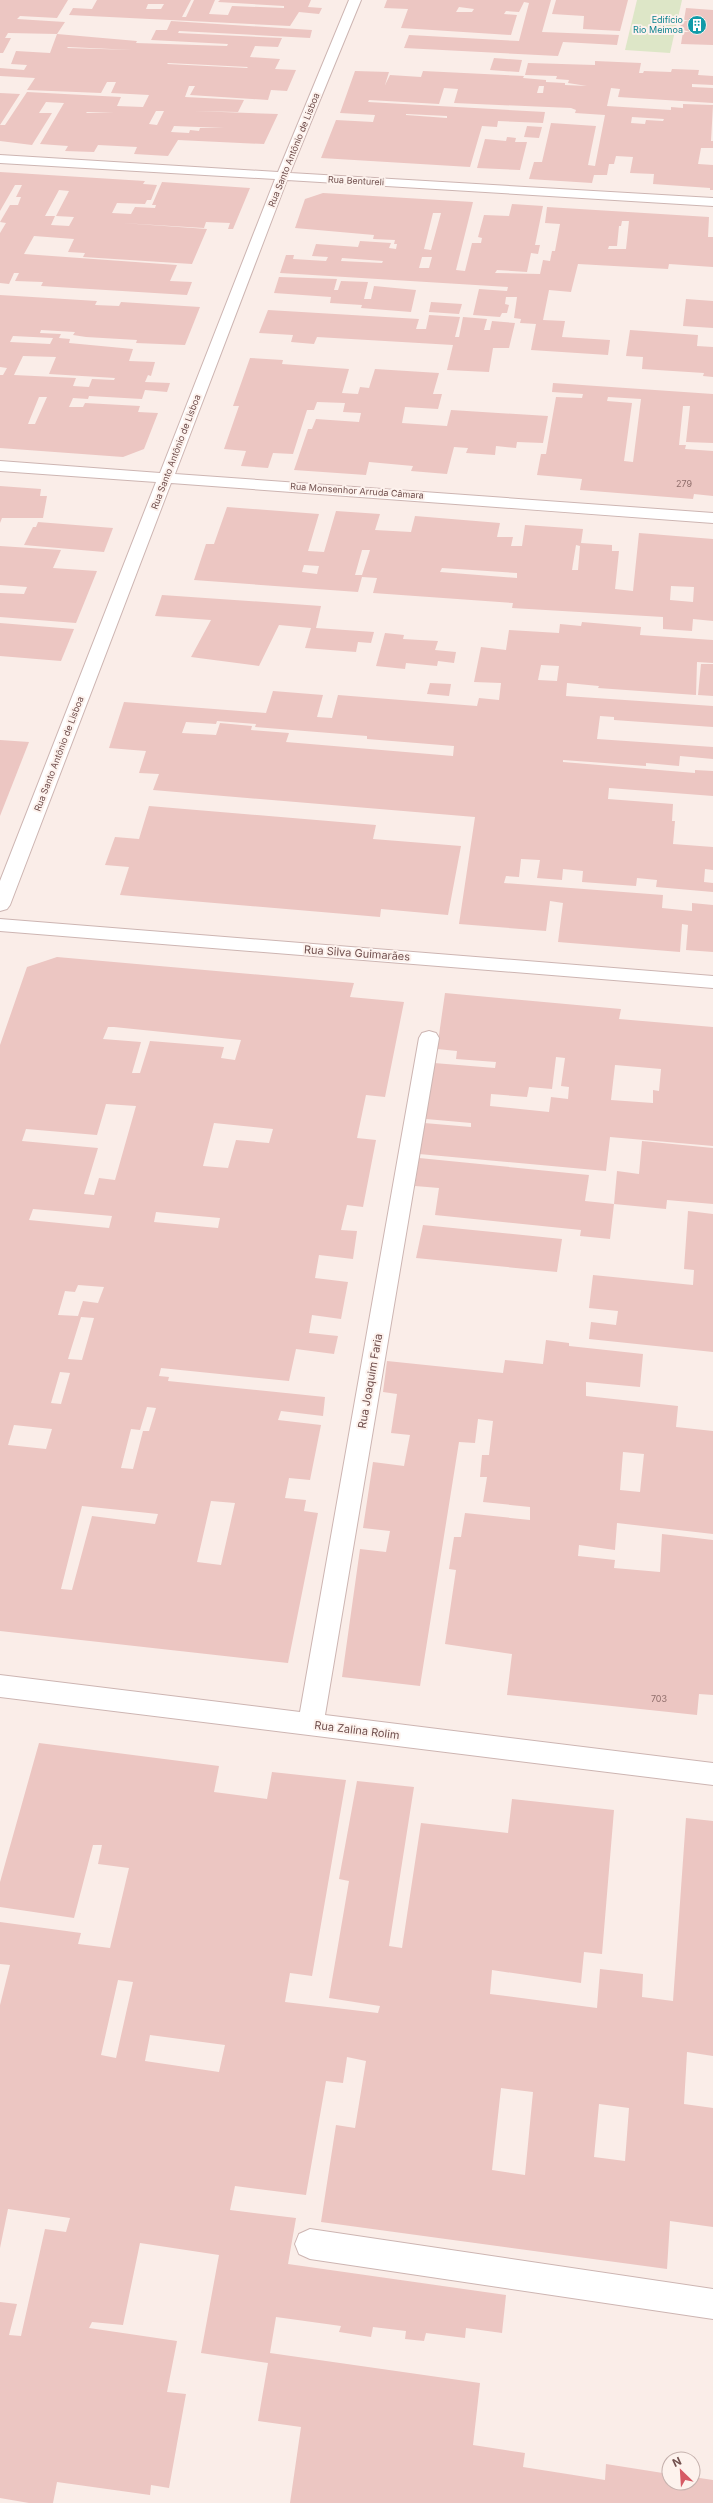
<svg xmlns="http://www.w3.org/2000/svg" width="713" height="2503" font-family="Inter,sans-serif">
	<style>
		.green { fill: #dde6c7 }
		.building { fill: #ecc6c2; fill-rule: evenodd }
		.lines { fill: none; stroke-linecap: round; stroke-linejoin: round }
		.street-casing { stroke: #cdb5b2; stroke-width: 2 }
		.street { fill: #fff; fill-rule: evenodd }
		.labels { text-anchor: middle; stroke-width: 4; stroke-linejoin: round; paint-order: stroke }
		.far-culture-label { font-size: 9px; fill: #0d838f; stroke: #fdf2ed; text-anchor: end }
		.far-street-label { font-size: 9px; fill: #71504e; stroke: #fdf2ed }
		.number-label { font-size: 9px; fill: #906e6b }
		.street-label { font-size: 11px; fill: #71504e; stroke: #fdf2ed }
	</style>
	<rect width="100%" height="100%" fill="#faede8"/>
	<path class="green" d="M637 0H682L670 53 625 50Z"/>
	<g class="building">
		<path d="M0 0H68L57 18 20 16 17 19 65 22 57 34 8 33 5 38H11L3 53H0Z"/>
		<path d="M97 0H191L182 17H186L194 0H215L209 14 228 15 232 6 284 8V6L218 2 220 0H311L308 7 322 8 319 14 299 12 290 26 69 15 73 8 92 9ZM148 4H164L161 9H146Z"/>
		<path d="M387 0H551L542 32 619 35 617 45 563 42 558 56 404 48 409 35 519 41 529 3 524 2 519 12 506 11 504 14 517 15 511 35 401 28 408 9 384 8ZM459 7 474 9 472 12H456Z"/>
		<path d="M556 0H628L620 31 583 29 584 16 552 14Z"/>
		<path d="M686 8 713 10V45L681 44 683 32H690L680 29 681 22 689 20H684Z"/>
		<path d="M171 21 312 30 310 38 179 31 178 33 282 38 278 47 255 46 250 57 280 59 275 69 296 70 287 91 271 90 268 100 190 95 195 86H189L185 97 244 100 238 112 194 111 278 114 264 144 178 140 168 156 134 154 137 147 98 145 94 152 65 151 68 146 40 144 64 103 46 102 39 113H52L32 145 0 141V93L20 94 0 125H5L27 92 121 97 117 106 143 107 149 95 111 93 116 82H107L101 93 27 90 35 78 0 76V68L24 70 27 65 11 64 16 51 50 53 57 34 137 41 136 43 227 46 228 44 151 40 156 30H167ZM68 47 133 50 67 48ZM167 64 168 63 248 67 247 68ZM156 111H164L157 125 149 124ZM87 112 114 113H86ZM174 126 224 128H200L199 131 190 130 189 133 171 132Z"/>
		<path d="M494 58 522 60 519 72 490 70Z"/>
		<path d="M595 61 641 63 639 73H643L644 71 671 72 672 69 699 70 698 75 713 76V85L692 84V87L713 88V103L618 97 620 89 611 88 607 106 671 110V107L683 108V104L713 105 711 141H713V148H701L698 164 713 165V190H710V188L653 184 654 174 630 173 633 157 616 156 614 164H609L607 175H594L592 183 529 179 534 162H542L551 123 596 126 588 165 595 166 605 115 575 113 576 110 571 108 454 103 458 89 444 88 439 104 369 100 368 102 545 112 543 123 498 121 497 127 482 126 470 167 321 158 336 120 373 122 375 115 340 113 355 71 389 72 385 85 390 75 421 77 423 71 524 76 523 78 546 80V82L565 83V85L587 86 568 83 569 80 556 79 557 76 525 75 528 63 595 65ZM539 86H544L543 93H537ZM406 114 447 116V118L406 115ZM632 117 664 119 663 121 646 120 645 124 631 123Z"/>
		<path d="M527 126 542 127 539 138 524 137Z"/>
		<path d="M507 137 516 138 515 142H527L520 170 477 168 485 139 506 141Z"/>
		<path d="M0 172 145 181 143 184 157 185 151 200H147L145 204 117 203 112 213 131 214 135 207 155 208 156 205H152L162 182 250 188 233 229H228L230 223 206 222 204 228 122 223 207 229 192 264 83 257 85 253 68 252 74 239 34 236 24 254 177 265 170 281 192 282 187 295 41 286 43 282 15 281 19 273H14L9 284 0 283V233L6 223 0 222 10 205H18L21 197H16L22 185H15L0 211ZM59 190 69 191 56 216 74 217 69 226 51 225 55 216H45Z"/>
		<path d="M323 193 473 202 456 270 465 271 472 243H481L482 238 478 237 484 215 509 216 512 204 543 206 535 245H540L538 254 531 253 527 272 497 270 495 273 540 274 543 260 550 261 552 251H555L560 224 545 223 547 207 709 217 708 237H713V267L669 264 668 269 578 264 571 292 549 290 543 320 565 321 562 337 610 340 608 355 531 350 536 324 520 323 521 319 514 318 517 297H506L505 304 509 305 507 313H502L500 317 473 315 479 289 507 291 508 287 280 273 286 255H294L293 259 326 261 328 257 312 256 316 244 358 247 360 241 391 243 389 248 396 249 397 244H394L395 240 373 239 374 235 295 228 305 199ZM433 213H441L431 250 424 249ZM622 221H629L626 249H608L609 246H617L619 226H621ZM422 257H432L429 268H419ZM342 258 383 261 382 263 341 261Z"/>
		<path d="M279 277 337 279 334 290H338L341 281 368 282 364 299H371L374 286 416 290 411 312 361 308 362 305 330 303 331 297 274 293Z"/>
		<path d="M0 295 97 301 95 305 119 306 121 302 200 307 185 345 136 343 137 340 86 337 73 335 75 332 41 330 40 333 61 334 59 338 70 339 69 343 133 349 129 361 155 362 151 376 148 375 145 382 170 383 167 392 145 390 142 399 89 396 88 399 73 398 69 407H83L85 403 140 406 138 412 158 413 144 449 123 457 0 448V375H3L7 368 0 367ZM13 336 53 338 50 344 10 342ZM23 356 56 357 49 374 115 378 114 380 92 379 89 387 73 386 76 378 14 375ZM39 397H47L35 424H28Z"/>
		<path d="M686 299 713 301V328L683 326Z"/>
		<path d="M431 302 462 304 459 314 429 312Z"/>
		<path d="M268 310 419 319 416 329H426L429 315 460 317 455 337H459L463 317 487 319 484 330H490L492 321 515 323 509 348H493L489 372 447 370 453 345 317 337 314 344 291 342 293 335 259 333Z"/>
		<path d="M630 330 698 335 697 346 713 347V377L703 376 704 373 642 369 643 357 626 356Z"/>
		<path d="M250 358 283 360 282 364 349 369 342 393 358 394 360 387 369 388 375 369 439 373 433 394H442L438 409 405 407 402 423 447 426 451 410 548 416 543 443 517 442 516 448 496 446 495 455 466 453 468 448 454 447 447 474 411 471 413 466 369 462 366 475 294 470 308 429H312L316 419 359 422 361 413 343 412 345 403 317 402 314 410H307L293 454 273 453 268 468 241 466 246 451 224 449 239 406H233Z"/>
		<path d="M553 383 713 394V443L686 442 690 406H683L679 445H686L685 449 713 451V496L694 494 693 499 580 490 582 479 537 475 541 454H546L556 397 582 398 583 394 552 392ZM608 397 641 399 633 462 624 461 632 403 607 401Z"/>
		<path d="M0 486 41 489 40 496H47L43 518H2L0 523Z"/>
		<path d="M227 507 319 514 308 551 324 552 336 511 380 514 375 530 411 532 415 516 500 523 497 537H513L511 546H522L525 525 583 529 581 543 612 545V551H619L615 589 633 591 639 533 713 539V621L693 619 692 631 663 629V617L512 608 513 603 373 593 377 578 362 577 358 592 194 580 206 544H214ZM576 545 580 546 578 570H572ZM362 550H370L362 575H355ZM304 565 319 566 317 574 302 572ZM442 568 517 573V578L440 572ZM671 586 694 587 693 602 670 600Z"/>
		<path d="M38 522 113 528 104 552 24 545 33 527H36Z"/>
		<path d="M0 546 61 550 53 568 97 571 76 623 0 617V593L24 594 27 587 0 585Z"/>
		<path d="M162 595 321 606 316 628 374 632 371 643 358 642 356 652 305 648 311 628 279 625 259 666 191 657 211 620 155 616Z"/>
		<path d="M582 622 641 627 640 635 713 640V663L697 662 696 695 598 688 599 686 567 683 566 696 713 706V727L614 720V717L600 716 597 739 713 747V759L680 756 679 766 646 763V766L563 760V762L695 773V770L713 771V796L609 788 608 799 673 804 672 821H675L673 844 713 847V870L705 869 704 882 713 883V892L656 887 657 880 637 878 636 886 582 882 583 871 563 869 562 880 537 878 540 860 521 859 519 877 506 876 504 883 663 895 662 908 692 911V903L713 905V952L686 950 688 925 682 924 680 952 558 942 563 903 550 901 546 931 459 924 475 817 153 790 159 774 139 773 146 751 109 748 124 702 266 713 273 691 323 695 317 717 332 718 338 695 477 706 479 698 499 700 501 683 474 682 481 647 506 650 509 630 559 633 560 624 581 626ZM541 665 559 666 557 681 538 680ZM217 721 256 724 255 727 367 736V739L454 746 453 756 286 742 289 733 251 730 252 726 220 723 216 735 182 733 186 722 216 724Z"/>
		<path d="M0 623 74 629 61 661 0 656Z"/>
		<path d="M385 633 404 635 403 639 438 641 435 650 456 652 454 663 438 661 437 666 406 663 405 669 376 666Z"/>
		<path d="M701 664H713V696L698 695Z"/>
		<path d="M430 683 451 684 449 696 427 694Z"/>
		<path d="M0 740 29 742 0 816Z"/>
		<path d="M149 806 376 825 373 839 461 846 448 915 381 909 380 917 120 895 129 867 105 865 115 837 139 839Z"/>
		<path d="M57 957 354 983 350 997 404 1002 385 1097 366 1095 357 1138 376 1140 363 1207 347 1205 341 1230 357 1231 353 1259 319 1255 315 1278 348 1282 341 1319 312 1315 309 1333 338 1336 334 1354 296 1349 289 1381 161 1368 159 1376 169 1377 168 1381 325 1397 323 1416 281 1411 278 1420 321 1425 310 1480 289 1478 285 1498 306 1500 304 1511 318 1513 288 1663 0 1631V1045L27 967ZM108 1027H114L241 1040 235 1060 221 1058 224 1047 150 1041 140 1073H132L141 1042 103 1039ZM106 1104 136 1106 115 1180 99 1178 94 1195 84 1194 98 1148 22 1141 26 1129 97 1135ZM214 1123 273 1129 269 1143 236 1140 228 1168 203 1166ZM33 1209 79 1213 112 1216 109 1228 29 1220ZM156 1212 220 1218 218 1228 154 1222ZM78 1285 104 1287 98 1303 83 1301 78 1316 58 1315 65 1291 75 1292ZM81 1317 94 1318 82 1360 68 1359ZM60 1372 70 1373 61 1404 51 1403ZM147 1407 156 1408 149 1431H143L133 1469 121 1468 131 1429 140 1430ZM14 1425 52 1429 46 1449 8 1445ZM211 1501 235 1503 221 1565 197 1562ZM82 1506 158 1514 155 1524 92 1516 72 1590 61 1589Z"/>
		<path d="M445 993 621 1009 619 1019 713 1027V1146L610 1137 606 1171 419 1154 424 1123 471 1127V1123L426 1119 434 1063 495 1068 496 1062 456 1059 457 1051 437 1049ZM556 1057 565 1058 561 1086 569 1087 568 1099 551 1097 549 1112 490 1106 491 1094 527 1097 529 1087 552 1089ZM615 1065 661 1069 659 1091 653 1090V1103L611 1100Z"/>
		<path d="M642 1141 713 1148V1204L667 1200 666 1209 614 1204 617 1171 639 1174Z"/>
		<path d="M419 1158 589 1175 585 1201 614 1204 610 1239 580 1236 581 1230 435 1215 439 1188 415 1186Z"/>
		<path d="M688 1211 713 1214V1352L589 1339 591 1322 616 1325 618 1311 589 1308 593 1275 693 1285 694 1270 684 1269Z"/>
		<path d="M423 1225 562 1239 557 1272 416 1258Z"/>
		<path d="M546 1340 569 1343V1346L643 1354 640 1387 586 1382V1396L678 1406 676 1427 713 1431V1534L617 1523 615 1550 579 1545 578 1556 615 1560 614 1568 660 1572 662 1534 713 1540V1695L699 1694 697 1715 507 1695 512 1654 445 1644 456 1570 449 1569 454 1537H461L465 1513 530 1520V1507L483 1502 487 1477H480L482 1455H489L493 1421 478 1419 475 1443 459 1442 420 1686 342 1677 360 1549 386 1552 390 1531 363 1528 373 1462 404 1466 410 1435 391 1433 397 1394 383 1392 387 1361 503 1373 505 1360 543 1364ZM623 1452 644 1454 640 1492 620 1490Z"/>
		<path d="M39 1743 219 1766 214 1792 267 1799 272 1772 346 1780 312 1976 290 1973 285 2002 378 2013 380 2006 329 1998 349 1881 339 1879 357 1781 414 1787 389 1946 402 1948 421 1823 508 1833 512 1799 614 1810 602 1954 584 1952 581 1983 492 1970 490 1994 597 2008 600 1969 643 1974 642 1997 673 2001 686 1818 713 1821V2056L687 2052 684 2104 713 2108V2227L670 2221 667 2269 321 2222 336 2125 355 2128 366 2061 347 2057 343 2083 326 2081 306 2195 235 2186 230 2210 296 2218 288 2264 506 2295 502 2333 466 2328 465 2338 426 2333 424 2341 405 2339 406 2331 373 2327 371 2337 339 2332 341 2326 276 2317 270 2353 480 2383 473 2445 525 2453 523 2467 605 2480 606 2464 669 2474V2483H693V2477L713 2480V2503H290L301 2427 258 2421 268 2363 201 2353 219 2255 140 2243 123 2325 92 2322 89 2328 177 2341 167 2392 186 2394 169 2488 151 2485 150 2495 57 2482 53 2503H29L0 2498V2302L17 2304 9 2335 21 2336 45 2229 66 2232 70 2218 8 2209 0 2248V2005L10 1965 0 1964V1922L81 1933 78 1944 110 1948 129 1868 98 1864 102 1845H93L74 1918 0 1907V1882ZM118 1980 133 1982 116 2058 101 2055ZM150 2035 225 2045 219 2072 145 2061ZM501 2088 533 2092 525 2175 492 2170ZM599 2104 629 2108 625 2161 594 2157Z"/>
	</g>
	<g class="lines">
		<g class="street-casing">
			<g id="street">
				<path d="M349 0H361L290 173 713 198V206L287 180 175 474 713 513V523L171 483 10 905 7 909 0 911V881L156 482 0 471V461L160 473 275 179 0 163V155L278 172Z"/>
				<path d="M0 919 713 976V988L0 931Z"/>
				<path d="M429 1031 436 1033 439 1038 325 1715 713 1763V1785L0 1697V1675L300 1712 419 1038 422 1033Z"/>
				<path d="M310 2229 713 2289V2319L310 2259 299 2254 295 2244 299 2234Z"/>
			</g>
		</g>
		<use href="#street" class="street"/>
	</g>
	<defs>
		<g id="building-disc" transform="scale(1)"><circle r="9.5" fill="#0f9aa8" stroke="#fdf2ed"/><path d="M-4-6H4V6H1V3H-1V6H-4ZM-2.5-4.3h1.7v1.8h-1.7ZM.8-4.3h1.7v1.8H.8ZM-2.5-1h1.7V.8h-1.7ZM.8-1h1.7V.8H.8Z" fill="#fff"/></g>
	</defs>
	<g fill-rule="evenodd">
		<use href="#building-disc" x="697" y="25"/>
	</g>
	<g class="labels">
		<g class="far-culture-label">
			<text x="683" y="23">Edifício<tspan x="683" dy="10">Rio Meimoa</tspan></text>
		</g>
		<g class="far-street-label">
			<text transform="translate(294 150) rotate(-68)" y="3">Rua Santo Antônio de Lisboa</text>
			<text transform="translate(356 181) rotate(3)" y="3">Rua Bentureli</text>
			<text transform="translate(176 452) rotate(-69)" y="3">Rua Santo Antônio de Lisboa</text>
			<text transform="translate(357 491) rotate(4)" y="3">Rua Monsenhor Arruda Câmara</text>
			<text transform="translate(59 754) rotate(-69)" y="3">Rua Santo Antônio de Lisboa</text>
		</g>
		<g class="number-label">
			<text x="684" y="487">279</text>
			<text x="659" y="1702">703</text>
		</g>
		<g class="street-label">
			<text transform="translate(357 953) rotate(4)" y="4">Rua Silva Guimarães</text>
			<text transform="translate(370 1381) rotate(-80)" y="4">Rua Joaquim Faria</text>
			<text transform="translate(357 1730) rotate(7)" y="4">Rua Zalina Rolim</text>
		</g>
	</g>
	<g transform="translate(681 2471) rotate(335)"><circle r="19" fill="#fdf2ed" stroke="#c5b1ad"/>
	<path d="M0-3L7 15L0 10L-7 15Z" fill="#d65a65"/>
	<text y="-6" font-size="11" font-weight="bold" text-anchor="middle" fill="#71504e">N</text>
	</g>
</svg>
